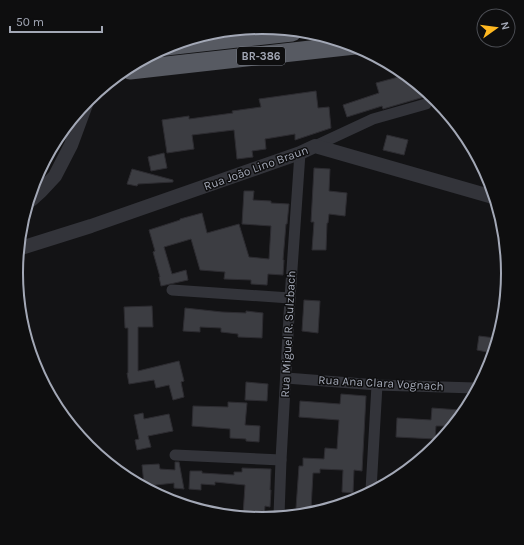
<svg xmlns="http://www.w3.org/2000/svg" width="524" height="545" font-family="Karla,sans-serif">
	<style>
		.building { fill: #3c3d42; stroke: #2d2c31 }
		.lines { fill: none; stroke-linecap: round; stroke-linejoin: round }
		.minor { stroke: #33343a; stroke-width: 11 }
		.tertiary { stroke: #33343a; stroke-width: 14 }
		.trunk { stroke: #575a62; stroke-width: 19 }
		.labels { text-anchor: middle; stroke-width: 3; stroke-linejoin: round; paint-order: stroke }
		.shield { fill: #0e0e0f; stroke: #767a84; stroke-width: 1 }
		.shield-label { font-size: 11px; font-weight: bold; fill: #a3a8b6 }
		.street-label { font-size: 12px; fill: #a3a8b6; stroke: #0e0e0f }
		.rim { fill: none; stroke: #a3a8b6; stroke-width: 2 }
	</style>
	<rect width="100%" height="100%" fill="#131315"/>
	<g class="building">
		<path d="M402 76 433 97 429 98 424 97 383 109 382 106 347 117 343 105 379 93 376 83Z"/>
		<path d="M316 91 318 108 329 107 331 128 295 140V134L265 139 266 149 252 151 253 157 237 159 234 130 192 135 194 149 167 153 162 120 189 116V119L233 113 232 111 261 107 259 99Z"/>
		<path d="M387 135 408 140 404 155 383 150Z"/>
		<path d="M164 153 167 168 151 171 148 157Z"/>
		<path d="M314 168 330 169 329 191 347 193 345 216 329 214 328 223H327L326 250H312L314 222H311Z"/>
		<path d="M132 169 173 180V182L138 184 137 186 127 184Z"/>
		<path d="M244 191H254L253 200 271 201V203L289 204 287 224H286L283 260H284L283 275 268 274 267 285 251 284V280L224 279 225 272 200 270 191 239 164 247 172 274 186 270 188 280 161 286 159 277H160L153 252 155 251 149 230 180 220V219L202 213 207 233 239 224 249 257 269 259 271 226 242 224Z"/>
		<path d="M304 300 320 301 318 333 302 331Z"/>
		<path d="M152 306 153 327H138V371L179 361 184 381 181 382 184 397 173 400 169 385 156 388 154 380 129 384 127 373H128V328H125L124 307Z"/>
		<path d="M185 308 222 312 246 313V311L263 313 262 338 238 337V334L221 332V328L200 327V332L183 331Z"/>
		<path d="M479 336 495 338 492 353 477 350Z"/>
		<path d="M246 382 268 384 267 401 245 400Z"/>
		<path d="M341 394 366 396 362 471 354 470 353 493 342 492 343 470 320 469V473H313L311 509 296 508 299 466H303V458L324 459 325 448 337 449 339 420 299 417 300 401 340 404Z"/>
		<path d="M228 402 247 403 245 425 260 426 259 442 246 441V439L230 438V429L192 426 193 406 228 407Z"/>
		<path d="M432 408 460 410 449 426H436L435 439 396 437 397 418 431 420Z"/>
		<path d="M143 413 144 419 169 414 173 431 148 436 151 447 137 450 135 440 139 439 134 415Z"/>
		<path d="M175 462H179L184 489 174 488V483L147 486 144 484 142 465 159 464 160 469 175 470Z"/>
		<path d="M242 468 271 469 270 490H271L270 507 265 506 264 518H262L243 515 245 485 215 482V485L201 484V490L189 489 190 471H202V473L234 475V472H242Z"/>
	</g>
	<g class="lines">
		<g class="minor">
			<path d="M315 146 373 119 426 104"/>
			<path d="M172 290 290 298"/>
			<path d="M286 378 377 385 475 388"/>
			<path d="M175 455 281 460"/>
			<path d="M371 490 377 385"/>
			<path d="M279 515 281 460 290 298 300 153"/>
		</g>
		<g class="tertiary">
			<path d="M31 200 41 191 55 176 71 145 88 99"/>
			<path d="M21 248 91 226 300 153 315 146 493 197"/>
		</g>
		<g class="trunk">
			<path d="M166 46 292 32"/>
			<path d="M130 70 355 45"/>
		</g>
	</g>
	<g class="labels">
		<rect class="shield" x="237" y="47" width="48" height="18" rx="3"/>
		<g class="shield-label">
			<text x="261" y="60">BR-386</text>
		</g>
		<g class="street-label">
			<text transform="translate(256 168) rotate(-20)" y="4">Rua João Lino Braun</text>
			<text transform="translate(288 334) rotate(-87)" y="4">Rua Miguel R. Sulzbach</text>
			<text transform="translate(381 383) rotate(3)" y="4">Rua Ana Clara Vognach</text>
		</g>
	</g>
	<path d="M0 0H524V545H0ZM23 273a239 239 0 1 1 478 0a239 239 0 1 1-478 0Z" fill="#0e0e0f" fill-rule="evenodd"/>
	<path class="rim" d="M23 273a239 239 0 1 1 478 0a239 239 0 1 1-478 0Z"/>
	<g transform="translate(496 28) rotate(76)"><circle r="19" fill="#0e0e0f" stroke="#4a4c52"/>
	<path d="M0-3L7 15L0 10L-7 15Z" fill="#ffb820"/>
	<text y="-6" font-size="11" font-weight="bold" text-anchor="middle" fill="#a3a8b6">N</text>
	</g>
	<path d="M10 26v6h92v-6" fill="none" stroke="#a3a8b6" stroke-width="2"/>
	<text x="16" y="26" font-size="12" fill="#a3a8b6" stroke="#0e0e0f" stroke-width="3" paint-order="stroke">50 m</text>
</svg>
